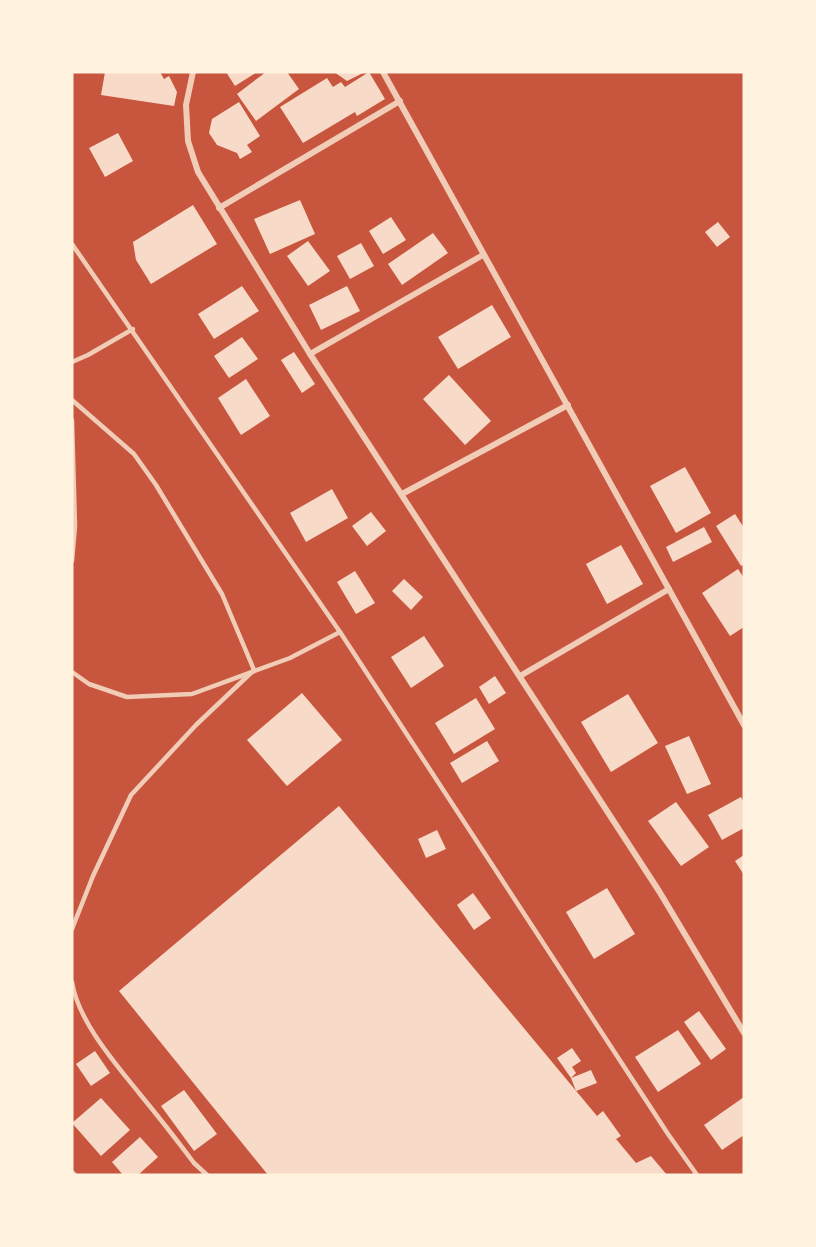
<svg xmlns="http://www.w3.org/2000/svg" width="816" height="1247" font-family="'Sofia Sans Condensed',sans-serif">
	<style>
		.building { fill: #f7dbc8 }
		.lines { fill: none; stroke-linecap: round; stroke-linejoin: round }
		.service { stroke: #f1ccb7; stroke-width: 4.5 }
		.minor { stroke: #f1ccb7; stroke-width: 6 }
	</style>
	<rect width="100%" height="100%" fill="#c8553d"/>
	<g class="building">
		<path d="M105 72H160L164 79 169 76 177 92 174 106 101 95Z"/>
		<path d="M226 72H257L235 86Z"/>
		<path d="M266 72H287L299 89 256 121 237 94Z"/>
		<path d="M334 72H365L347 81Z"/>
		<path d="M369 72 385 99 357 116 355 112 303 143 280 107 327 78 333 87 341 82 345 87Z"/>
		<path d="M239 102 260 136 247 145 252 152 240 159 237 153 217 145 209 133 212 119Z"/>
		<path d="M118 133 133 161 105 177 89 148Z"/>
		<path d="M300 200 315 234 270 254 254 219Z"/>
		<path d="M193 205 217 244 151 284 136 260 133 242Z"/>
		<path d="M391 217 406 240 383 254 369 231Z"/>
		<path d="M718 222 730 237 717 247 705 232Z"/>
		<path d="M433 233 448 253 402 285 388 264Z"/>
		<path d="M308 241 330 271 308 286 287 256Z"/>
		<path d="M361 243 374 266 350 279 337 256Z"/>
		<path d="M242 286 259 311 214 339 198 314Z"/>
		<path d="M347 286 360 311 321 330 309 305Z"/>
		<path d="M492 305 511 337 458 369 438 337Z"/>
		<path d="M242 337 258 359 229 378 214 356Z"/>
		<path d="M294 352 315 384 302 393 281 360Z"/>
		<path d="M449 375 491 421 465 445 423 399Z"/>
		<path d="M246 379 270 416 241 435 218 398Z"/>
		<path d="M685 467 711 513 676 533 650 486Z"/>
		<path d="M332 489 348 518 306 542 290 513Z"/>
		<path d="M371 512 386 531 367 546 352 526Z"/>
		<path d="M735 514 744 528V564L741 566 716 526Z"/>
		<path d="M704 527 712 542 673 562 666 547Z"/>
		<path d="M621 545 643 584 607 604 586 564Z"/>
		<path d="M738 569 744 578V627L730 636 702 593Z"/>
		<path d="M355 571 375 603 356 614 337 582Z"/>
		<path d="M404 579 423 597 411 610 392 591Z"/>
		<path d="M424 636 444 666 411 688 391 657Z"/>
		<path d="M495 676 506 693 489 704 479 687Z"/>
		<path d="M302 693 342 740 287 786 247 740Z"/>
		<path d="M628 694 658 743 611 772 581 722Z"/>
		<path d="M476 698 495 729 454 754 435 723Z"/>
		<path d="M689 736 711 784 687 794 665 746Z"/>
		<path d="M487 741 499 761 462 783 450 763Z"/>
		<path d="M741 797 744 803V828L722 840 708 815Z"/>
		<path d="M676 802 709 847 681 866 648 821Z"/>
		<path d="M339 806 597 1116 603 1111 621 1136 616 1139 636 1163 651 1156 667 1175H268L119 991Z"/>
		<path d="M437 830 446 849 426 858 418 839Z"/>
		<path d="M744 855V875L735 861Z"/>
		<path d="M607 888 635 934 594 959 566 912Z"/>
		<path d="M473 893 491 918 474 930 457 905Z"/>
		<path d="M699 1011 726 1049 711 1060 684 1022Z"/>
		<path d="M678 1030 701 1064 658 1092 635 1057Z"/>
		<path d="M572 1048 581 1061 572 1067 576 1073 571 1078 557 1058Z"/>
		<path d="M95 1051 110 1073 91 1086 76 1064Z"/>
		<path d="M591 1070 597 1083 576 1091 571 1078Z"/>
		<path d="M184 1090 217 1134 194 1151 161 1106Z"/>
		<path d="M744 1097V1135L722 1150 704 1125Z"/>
		<path d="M101 1098 130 1130 101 1156 72 1123Z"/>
		<path d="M140 1137 158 1157 138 1175H123L112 1162Z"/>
	</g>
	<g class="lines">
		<g class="service">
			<path d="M72 244 340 632 668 1134 697 1175"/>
			<path d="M72 362 88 355 133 329"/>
			<path d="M72 400 134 454 156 485 222 594 254 670 196 725 131 795 93 876 72 929"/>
			<path d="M72 420 75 526 72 561"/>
			<path d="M72 672 89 684 127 697 192 694 290 658 340 632"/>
			<path d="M72 982C78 1021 115 1063 139 1093 158 1116 176 1139 194 1163L207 1175"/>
		</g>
		<g class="minor">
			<path d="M193 72 186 105 188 141 198 172 310 354 659 891 744 1033"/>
			<path d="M383 72 744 725"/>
			<path d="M219 208 400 101"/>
			<path d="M310 354 483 255"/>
			<path d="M402 494 568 405"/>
			<path d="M520 676 669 589"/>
			<path d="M72 1173 74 1175"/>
		</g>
	</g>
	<rect width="816" height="1247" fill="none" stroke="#fff3e0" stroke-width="147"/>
</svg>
